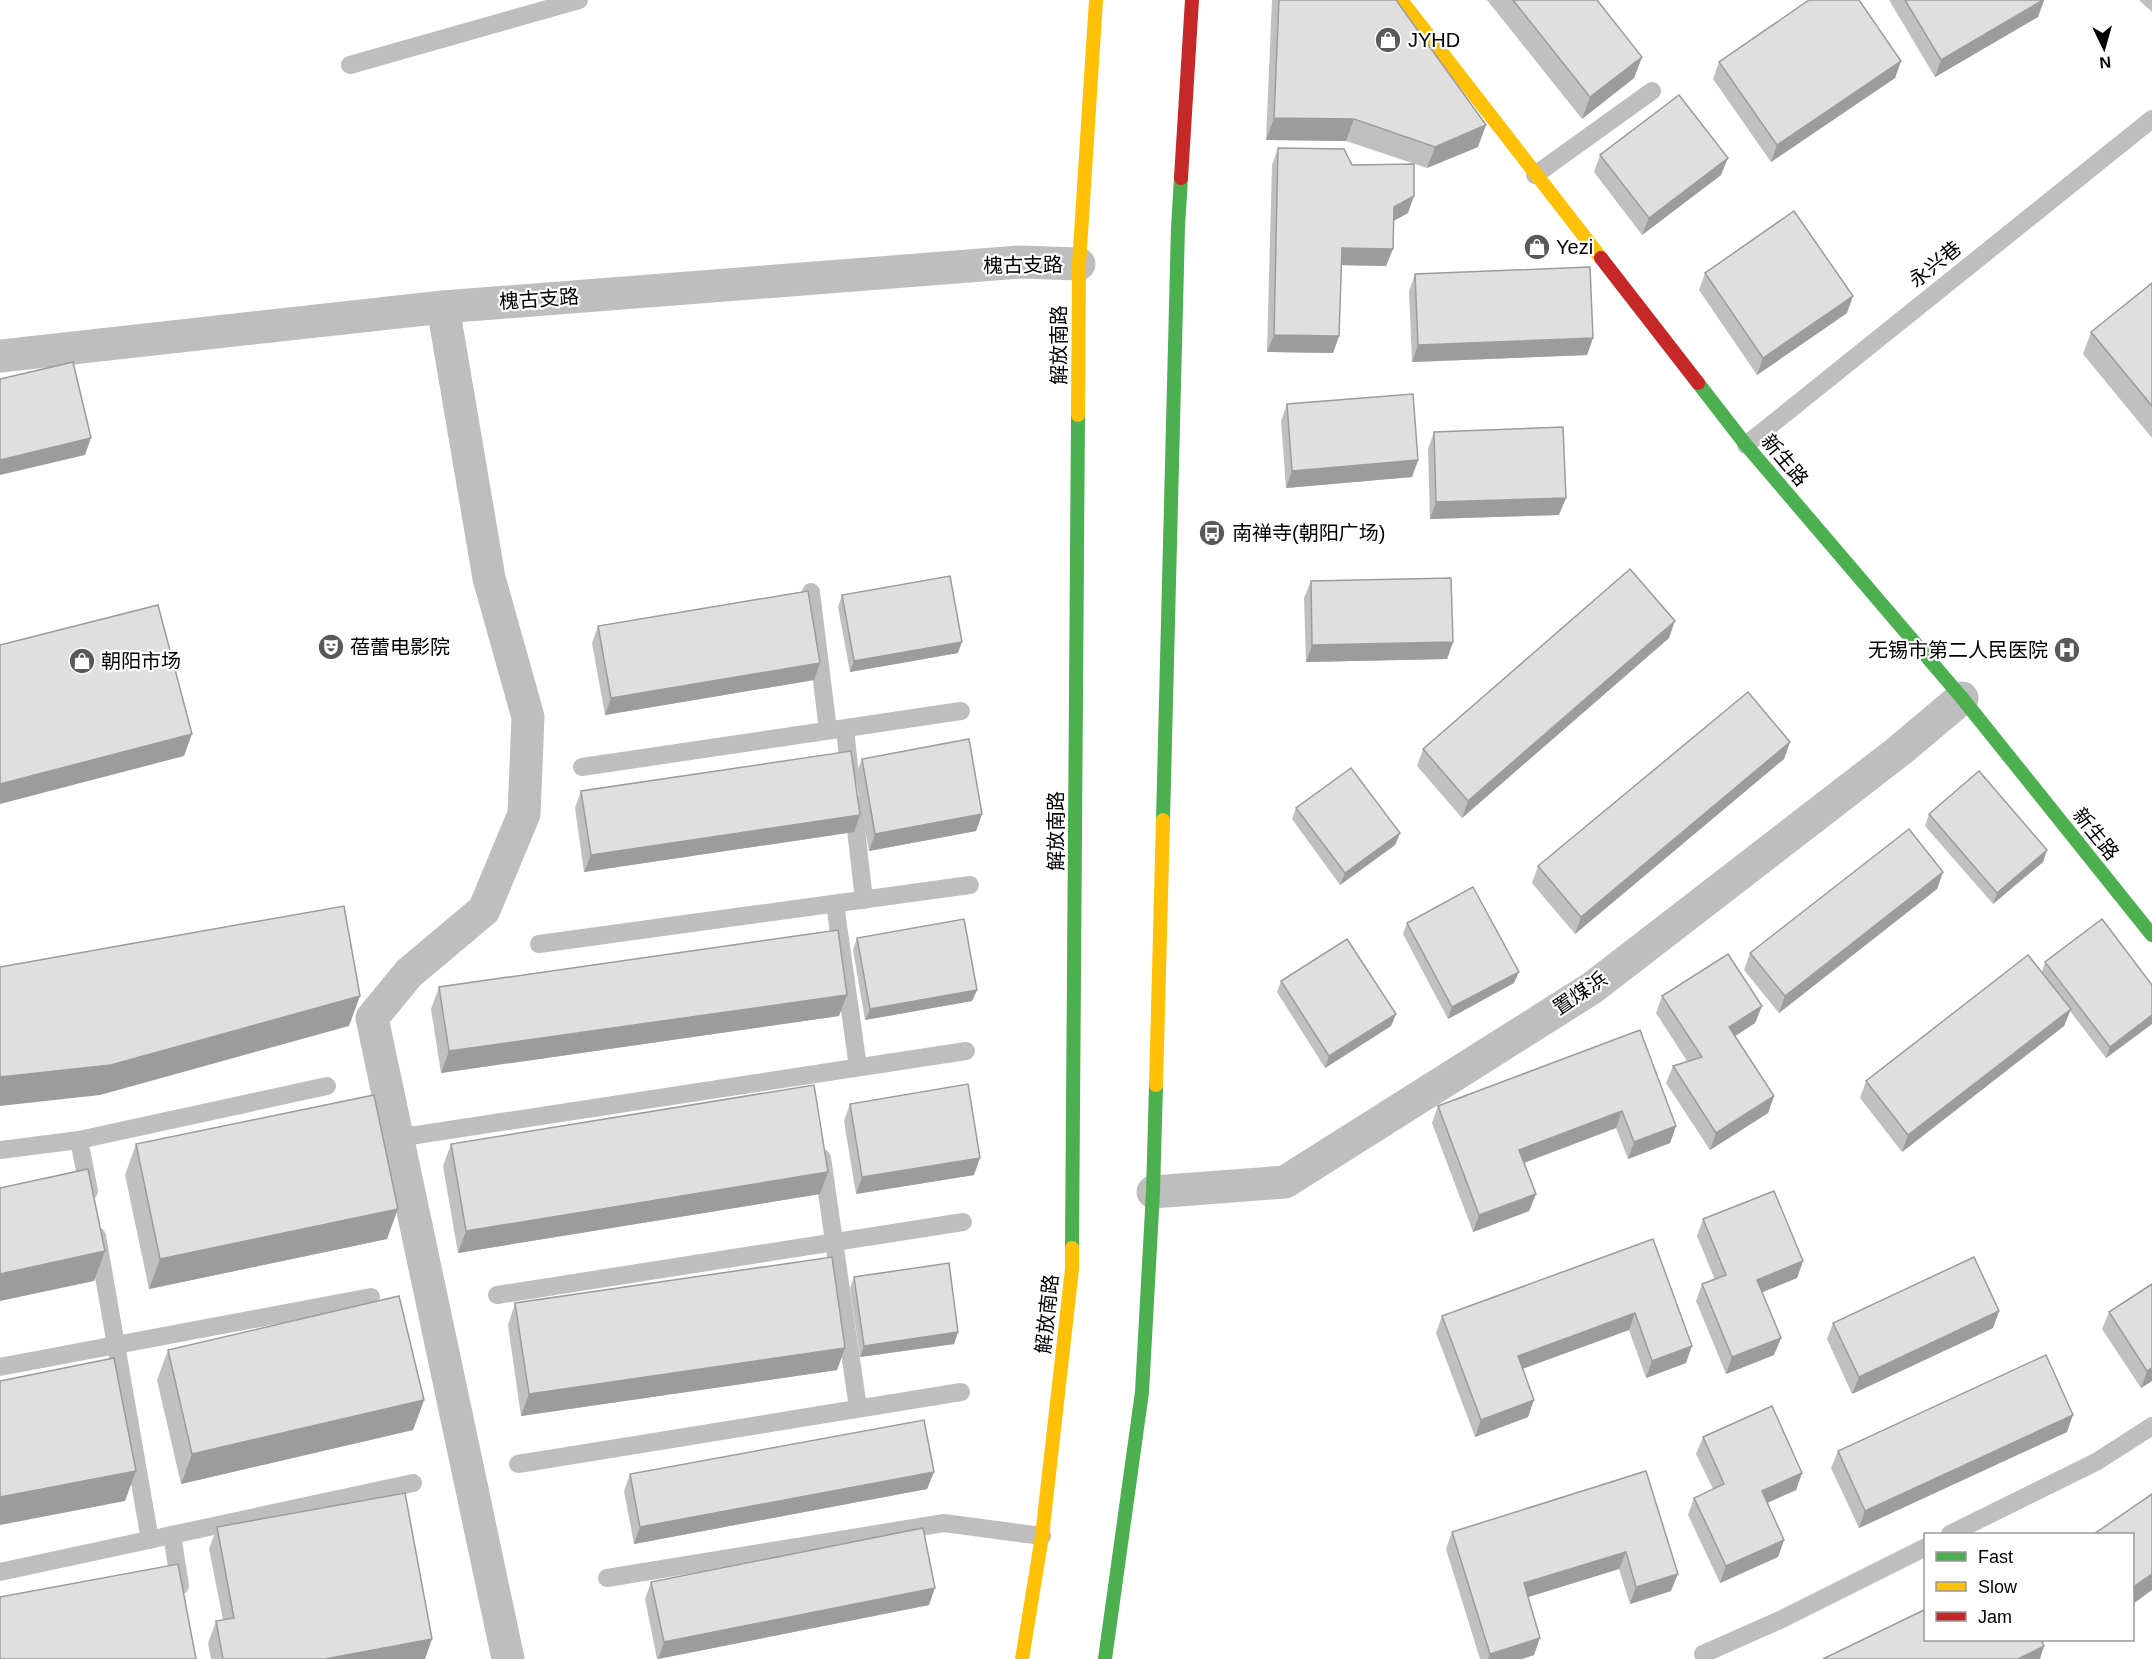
<svg xmlns="http://www.w3.org/2000/svg" width="2152" height="1659" font-family="Arial,'Noto Sans SC',sans-serif">
	<style>
		.lines { fill: none; stroke-linecap: round; stroke-linejoin: round }
		.lane { stroke: #bebebe; stroke-width: 18 }
		.street { stroke: #bebebe; stroke-width: 33 }
		.fast { stroke: #4caf50; stroke-width: 14 }
		.slow { stroke: #ffc107; stroke-width: 14 }
		.jam { stroke: #c62828; stroke-width: 14 }
		.wall { fill: #c0c0c0 }
		.shaded-wall { fill: #9c9c9c }
		.building { fill: #dfdfdf; stroke: #9c9c9c; stroke-width: 1.5 }
		.labels { text-anchor: middle; stroke-width: 4.5; stroke-linejoin: round; paint-order: stroke }
		.poi-label { font-size: 20px; fill: #000; stroke: #fff; text-anchor: start }
		.street-label { font-size: 20px; fill: #000; stroke: #fff }
	</style>
	<rect width="100%" height="100%" fill="#fff"/>
	<g class="lines">
		<g class="lane">
			<path d="M350 65 579 0"/>
			<path d="M1535 175 1652 91"/>
			<path d="M1746 445 2152 119"/>
			<path d="M811 592 828 730"/>
			<path d="M845 729 850 776"/>
			<path d="M582 767 961 711"/>
			<path d="M853 803 864 900"/>
			<path d="M835 904 858 1067"/>
			<path d="M539 944 970 885"/>
			<path d="M397 1138 966 1051"/>
			<path d="M79 1140 89 1191"/>
			<path d="M0 1150 79 1140 327 1086"/>
			<path d="M822 1158 858 1408"/>
			<path d="M97 1236 150 1540"/>
			<path d="M497 1295 963 1222"/>
			<path d="M0 1367 371 1297"/>
			<path d="M518 1464 961 1392"/>
			<path d="M1950 1534 2096 1462 2152 1426"/>
			<path d="M172 1535 180 1586"/>
			<path d="M0 1572 413 1483"/>
			<path d="M607 1578 944 1523 1042 1536"/>
			<path d="M1703 1654 1780 1620 1926 1547"/>
		</g>
		<g class="street">
			<path d="M443 307 489 578 528 717 524 814 484 910 409 973 372 1018 508 1659"/>
			<path d="M0 356 443 307 1020 262 1079 264"/>
			<path d="M1153 1192 1285 1182 1592 988 1899 751 1962 698"/>
		</g>
		<g class="fast">
			<path d="M1698 383 1746 445 1962 698 2152 935"/>
			<path d="M1163 820 1178 227 1181 178"/>
			<path d="M1072 1248 1078 415"/>
			<path d="M1105 1659 1142 1392 1153 1192 1156 1085"/>
		</g>
		<g class="slow">
			<path d="M1401 0 1601 258"/>
			<path d="M1078 415 1079 264 1096 0"/>
			<path d="M1156 1085 1163 820"/>
			<path d="M1022 1659 1042 1536 1072 1269V1248"/>
		</g>
		<g class="jam">
			<path d="M1181 178 1192 0"/>
			<path d="M1601 258 1698 383"/>
		</g>
	</g>
	<g class="wall">
		<path d="M1272 0H1396L1478 147 1427 168 1346 141 1266 140Z"/>
		<path d="M1487 0H1597L1642 57 1634 78 1582 119Z"/>
		<path d="M1889 0H2044L2038 17 1935 77Z"/>
		<path d="M2139 0H2152V12Z"/>
		<path d="M1901 61 1895 78 1771 162 1713 79 1719 62Z"/>
		<path d="M1278 148 1352 165 1408 213 1393 221 1386 266 1341 265 1339 336 1333 353 1267 352 1272 165Z"/>
		<path d="M1600 155 1721 175 1642 235 1594 172Z"/>
		<path d="M1705 273 1847 313 1757 375 1699 290Z"/>
		<path d="M1415 274 1593 338 1587 355 1412 362 1409 291Z"/>
		<path d="M2152 283V438L2083 354 2091 332Z"/>
		<path d="M1287 404 1418 460 1412 477 1286 488 1281 421Z"/>
		<path d="M1434 432 1559 515 1430 519 1428 449Z"/>
		<path d="M1311 581 1453 642 1447 659 1306 662 1304 598Z"/>
		<path d="M842 595 958 653 850 672 838 607Z"/>
		<path d="M598 626 820 663 814 680 605 715 592 643Z"/>
		<path d="M1669 638 1462 818 1417 766 1423 749Z"/>
		<path d="M1790 742 1784 759 1575 934 1532 883 1538 866Z"/>
		<path d="M862 759 982 814 976 831 869 851 855 776Z"/>
		<path d="M581 791 860 815 854 832 584 872 575 808Z"/>
		<path d="M1296 808 1400 833 1395 845 1340 885 1292 819Z"/>
		<path d="M1929 814 2047 850 2043 862 1993 904 1925 826Z"/>
		<path d="M1943 872 1937 889 1779 1013 1744 970 1750 953Z"/>
		<path d="M1407 923 1514 983 1448 1019 1403 934Z"/>
		<path d="M857 938 977 990 972 1001 865 1020 853 950Z"/>
		<path d="M2045 962 2152 985V1024L2106 1058 2070 1011 2064 1026 1902 1152 1860 1098 1866 1081 2042 971Z"/>
		<path d="M1281 981 1396 1014 1391 1026 1325 1068 1277 992Z"/>
		<path d="M439 987 839 1016 441 1073 431 1009Z"/>
		<path d="M1662 996 1762 1006 1755 1023 1735 1036 1774 1096 1768 1113 1710 1150 1666 1083 1673 1066 1687 1061 1656 1013Z"/>
		<path d="M1640 1030 1676 1126 1670 1143 1628 1159 1616 1128 1524 1163 1536 1194 1529 1211 1473 1232 1432 1123 1438 1106Z"/>
		<path d="M850 1104 974 1175 856 1194 844 1121Z"/>
		<path d="M136 1144 387 1239 149 1289 125 1175Z"/>
		<path d="M451 1144 820 1194 458 1253 443 1166Z"/>
		<path d="M1703 1219 1803 1261 1797 1278 1762 1292 1781 1338 1774 1355 1726 1374 1696 1301 1702 1284 1715 1280 1697 1236Z"/>
		<path d="M1653 1239 1686 1363 1646 1378 1629 1330 1522 1369 1528 1417 1475 1437 1436 1333 1442 1316Z"/>
		<path d="M854 1277 958 1332 954 1344 860 1357 850 1288Z"/>
		<path d="M2152 1284V1381L2141 1388 2102 1329 2109 1312Z"/>
		<path d="M515 1303 845 1348 837 1370 521 1416 508 1325Z"/>
		<path d="M1999 1311 1993 1328 1852 1394 1827 1339 1833 1323Z"/>
		<path d="M168 1350 424 1400 413 1430 181 1484 157 1380Z"/>
		<path d="M2067 1432 1859 1528 1831 1468 1838 1451Z"/>
		<path d="M1703 1437 1802 1473 1796 1490 1767 1503 1784 1540 1778 1557 1720 1583 1688 1515 1694 1498 1713 1489 1696 1454Z"/>
		<path d="M1646 1471 1671 1591 1630 1604 1619 1569 1528 1597 1534 1655 1522 1659H1480L1446 1549 1452 1532Z"/>
		<path d="M934 1472 927 1489 634 1544 624 1491 630 1474Z"/>
		<path d="M217 1527 425 1659H211L208 1643 216 1621 223 1620 209 1549Z"/>
		<path d="M651 1582 929 1605 657 1659 645 1599Z"/>
	</g>
	<g class="shaded-wall">
		<path d="M2044 0 2038 17 1935 77 1941 60Z"/>
		<path d="M1642 57 1634 78 1582 119 1590 97Z"/>
		<path d="M1901 61 1895 78 1771 162 1777 145Z"/>
		<path d="M1274 118 1354 119 1346 141 1266 140Z"/>
		<path d="M1486 125 1478 147 1427 168 1435 147Z"/>
		<path d="M1728 158 1721 175 1642 235 1649 218Z"/>
		<path d="M1414 196 1408 213 1388 224 1394 207Z"/>
		<path d="M1342 248 1393 249 1386 266 1336 265Z"/>
		<path d="M1853 296 1847 313 1757 375 1763 358Z"/>
		<path d="M1274 335 1339 336 1333 353 1267 352Z"/>
		<path d="M1593 338 1587 355 1412 362 1418 345Z"/>
		<path d="M91 438 85 455 0 475V460Z"/>
		<path d="M1418 460 1412 477 1286 488 1292 471Z"/>
		<path d="M1566 498 1559 515 1430 519 1436 502Z"/>
		<path d="M1675 621 1669 638 1462 818 1468 801Z"/>
		<path d="M962 642 958 653 850 672 854 661Z"/>
		<path d="M1453 642 1447 659 1306 662 1312 645Z"/>
		<path d="M820 663 814 680 605 715 611 698Z"/>
		<path d="M192 734 184 756 0 804V784Z"/>
		<path d="M1790 742 1784 759 1575 934 1581 917Z"/>
		<path d="M982 814 976 831 869 851 875 834Z"/>
		<path d="M860 815 854 832 584 872 591 855Z"/>
		<path d="M1400 833 1395 845 1340 885 1345 873Z"/>
		<path d="M2047 850 2043 862 1993 904 1997 893Z"/>
		<path d="M1943 872 1937 889 1779 1013 1785 996Z"/>
		<path d="M1519 972 1514 983 1448 1019 1452 1007Z"/>
		<path d="M977 990 972 1001 865 1020 870 1009Z"/>
		<path d="M847 995 839 1016 441 1073 449 1051Z"/>
		<path d="M360 996 349 1026 100 1095 0 1106V1077Z"/>
		<path d="M1762 1006 1755 1023 1723 1044 1729 1027Z"/>
		<path d="M2071 1009 2064 1026 1902 1152 1908 1135Z"/>
		<path d="M1396 1014 1391 1026 1325 1068 1329 1056Z"/>
		<path d="M2152 1015V1024L2106 1058 2110 1047Z"/>
		<path d="M1774 1096 1768 1113 1710 1150 1716 1133Z"/>
		<path d="M1622 1111 1616 1128 1513 1167 1519 1150Z"/>
		<path d="M1676 1126 1670 1143 1628 1159 1634 1142Z"/>
		<path d="M980 1158 974 1175 856 1194 862 1177Z"/>
		<path d="M828 1172 820 1194 458 1253 466 1231Z"/>
		<path d="M1536 1194 1529 1211 1473 1232 1479 1215Z"/>
		<path d="M398 1209 387 1239 149 1289 160 1259Z"/>
		<path d="M105 1251 94 1281 0 1301V1274Z"/>
		<path d="M1803 1261 1797 1278 1751 1297 1757 1280Z"/>
		<path d="M1999 1311 1993 1328 1852 1394 1859 1377Z"/>
		<path d="M1635 1313 1629 1330 1511 1373 1518 1356Z"/>
		<path d="M958 1332 954 1344 860 1357 864 1346Z"/>
		<path d="M1781 1338 1774 1355 1726 1374 1732 1357Z"/>
		<path d="M1692 1346 1686 1363 1646 1378 1652 1361Z"/>
		<path d="M845 1348 837 1370 521 1416 529 1394Z"/>
		<path d="M2152 1368V1381L2141 1388 2147 1371Z"/>
		<path d="M424 1400 413 1430 181 1484 192 1454Z"/>
		<path d="M1534 1400 1528 1417 1475 1437 1481 1420Z"/>
		<path d="M2073 1415 2067 1432 1859 1528 1865 1511Z"/>
		<path d="M136 1471 125 1501 0 1525V1497Z"/>
		<path d="M934 1472 927 1489 634 1544 640 1527Z"/>
		<path d="M1802 1473 1796 1490 1756 1508 1762 1491Z"/>
		<path d="M1784 1540 1778 1557 1720 1583 1726 1566Z"/>
		<path d="M1626 1552 1619 1569 1518 1600 1524 1583Z"/>
		<path d="M1678 1574 1671 1591 1630 1604 1636 1587Z"/>
		<path d="M2152 1574V1590L2133 1604V1587Z"/>
		<path d="M935 1588 929 1605 658 1659 664 1642Z"/>
		<path d="M1540 1638 1534 1655 1522 1659H1488L1490 1654Z"/>
		<path d="M432 1639 425 1659H325Z"/>
		<path d="M2044 1646 2040 1659H2018Z"/>
	</g>
	<g class="building">
		<path d="M1279 0H1396L1486 125 1435 147 1354 119 1274 118Z"/>
		<path d="M1513 0H1597L1642 57 1590 97Z"/>
		<path d="M1809 0H1859L1901 61 1777 145 1719 62Z"/>
		<path d="M1905 0H2043L1941 60Z"/>
		<path d="M1679 95 1728 158 1649 218 1600 155Z"/>
		<path d="M1278 148 1344 149 1352 165 1414 164V196L1394 207 1393 249 1342 248 1339 336 1274 335Z"/>
		<path d="M1794 211 1853 296 1763 358 1705 273Z"/>
		<path d="M1590 267 1593 338 1418 345 1415 274Z"/>
		<path d="M2152 283V406L2091 332Z"/>
		<path d="M73 362 91 438 0 460V379Z"/>
		<path d="M1413 394 1418 460 1292 471 1287 404Z"/>
		<path d="M1563 427 1566 498 1436 502 1434 432Z"/>
		<path d="M1630 569 1675 621 1468 801 1423 749Z"/>
		<path d="M950 576 962 642 854 661 842 595Z"/>
		<path d="M1451 578 1453 642 1312 645 1311 581Z"/>
		<path d="M808 591 820 663 611 698 598 626Z"/>
		<path d="M158 605 192 734 0 784V645Z"/>
		<path d="M1748 692 1790 742 1581 917 1538 866Z"/>
		<path d="M969 739 982 814 875 834 862 759Z"/>
		<path d="M851 751 860 815 591 855 581 791Z"/>
		<path d="M1351 768 1400 833 1345 873 1296 808Z"/>
		<path d="M1979 771 2047 850 1997 893 1929 814Z"/>
		<path d="M1909 829 1943 872 1785 996 1750 953Z"/>
		<path d="M1473 887 1519 972 1452 1007 1407 923Z"/>
		<path d="M344 906 360 996 111 1065 0 1077V967Z"/>
		<path d="M964 919 977 990 870 1009 857 938Z"/>
		<path d="M2102 919 2152 985V1015L2110 1047 2045 962Z"/>
		<path d="M838 930 847 995 449 1051 439 987Z"/>
		<path d="M1347 939 1396 1014 1329 1056 1281 981Z"/>
		<path d="M1728 954 1762 1006 1729 1027 1774 1096 1716 1133 1673 1066 1702 1057 1662 996Z"/>
		<path d="M2028 955 2071 1009 1908 1135 1866 1081Z"/>
		<path d="M1640 1030 1676 1126 1634 1142 1622 1111 1519 1150 1536 1194 1479 1215 1438 1106Z"/>
		<path d="M968 1084 980 1158 862 1177 850 1104Z"/>
		<path d="M814 1085 828 1172 466 1231 451 1144Z"/>
		<path d="M374 1095 398 1209 160 1259 136 1144Z"/>
		<path d="M88 1169 105 1251 0 1274V1188Z"/>
		<path d="M1774 1191 1803 1261 1757 1280 1781 1338 1732 1357 1702 1284 1726 1275 1703 1219Z"/>
		<path d="M1653 1239 1692 1346 1652 1361 1635 1313 1518 1356 1534 1400 1481 1420 1442 1316Z"/>
		<path d="M832 1257 845 1348 529 1394 515 1303Z"/>
		<path d="M1974 1257 1999 1311 1859 1377 1833 1323Z"/>
		<path d="M949 1263 958 1332 864 1346 854 1277Z"/>
		<path d="M2152 1284V1368L2147 1371 2109 1312Z"/>
		<path d="M399 1296 424 1400 192 1454 168 1350Z"/>
		<path d="M2046 1355 2073 1415 1865 1511 1838 1451Z"/>
		<path d="M114 1358 136 1471 0 1497V1381Z"/>
		<path d="M1772 1406 1802 1473 1762 1491 1784 1540 1726 1566 1694 1498 1724 1484 1703 1437Z"/>
		<path d="M924 1420 934 1472 640 1527 630 1474Z"/>
		<path d="M1646 1471 1678 1574 1636 1587 1626 1552 1524 1583 1540 1638 1490 1654 1452 1532Z"/>
		<path d="M405 1493 432 1639 325 1659H223L216 1621 234 1618 217 1527Z"/>
		<path d="M2152 1494V1574L2133 1587V1534H2094Z"/>
		<path d="M923 1528 935 1588 664 1642 651 1582Z"/>
		<path d="M178 1564 196 1659H0V1597Z"/>
		<path d="M1926 1609V1640H2041L2044 1646 2018 1659H1823Z"/>
	</g>
	<defs>
		<g id="shop-disc" transform="scale(1.35)"><circle r="9.5" fill="#595959" stroke="#fff"/><path d="M-5-2.5h2.3a2.7 3.5 0 0 1 5.4 0H5L5.5 6h-11ZM-1.5-2.5h3a1.5 2.3 0 0 0-3 0Z" fill="#fff"/></g>
		<g id="bus-disc" transform="scale(1.35)"><circle r="9.5" fill="#595959" stroke="#fff"/><path d="M-5-6H5V4H4V6H2V4H-2V6H-4V4H-5ZM-3.5-4V0h7V-4ZM-3.5 1.2v1.5H-2V1.2ZM2 1.2v1.5H3.5V1.2Z" fill="#fff"/></g>
		<g id="theatre-disc" transform="scale(1.35)"><circle r="9.5" fill="#595959" stroke="#fff"/><path d="M-5-5.5Q0-4 5-5.5V0Q5 5 0 6Q-5 5-5 0ZM-3.3-2.5H-1v1.5H-3.3ZM1-2.5H3.3v1.5H1ZM-2.8 1Q0 5.5 2.8 1Z" fill="#fff"/></g>
		<g id="hospital-disc" transform="scale(1.35)"><circle r="9.5" fill="#595959" stroke="#fff"/><path d="M-5-5h3v3.5h4V-5h3V5h-3V1.5h-4V5h-3Z" fill="#fff"/></g>
	</defs>
	<g fill-rule="evenodd">
		<use href="#shop-disc" x="1388" y="40"/>
		<use href="#shop-disc" x="1537" y="247"/>
		<use href="#bus-disc" x="1212" y="533"/>
		<use href="#theatre-disc" x="331" y="647"/>
		<use href="#hospital-disc" x="2067" y="650"/>
		<use href="#shop-disc" x="82" y="661"/>
	</g>
	<g class="labels">
		<g class="poi-label">
			<text x="1408" y="47">JYHD</text>
			<text x="1556" y="254">Yezi</text>
			<text x="1232" y="540">南禅寺(朝阳广场)</text>
			<text x="350" y="654">蓓蕾电影院</text>
			<text x="2048" y="657" text-anchor="end">无锡市第二人民医院</text>
			<text x="101" y="668">朝阳市场</text>
		</g>
		<g class="street-label">
			<text transform="translate(1935 264) rotate(-39)" y="7">永兴巷</text>
			<text transform="translate(1023 265) rotate(-1)" y="7">槐古支路</text>
			<text transform="translate(539 299) rotate(-4)" y="7">槐古支路</text>
			<text transform="translate(1059 345) rotate(-90)" y="7">解放南路</text>
			<text transform="translate(1785 460) rotate(50)" y="7">新生路</text>
			<text transform="translate(1056 831) rotate(-90)" y="7">解放南路</text>
			<text transform="translate(2096 834) rotate(51)" y="7">新生路</text>
			<text transform="translate(1580 993) rotate(-34)" y="7">置煤浜</text>
			<text transform="translate(1047 1314) rotate(-84)" y="7">解放南路</text>
		</g>
	</g>
	<rect x="1924" y="1533" width="210" height="108" fill="#ffffff" stroke="#999999" stroke-width="1.5"/>
	<rect x="1936" y="1552" width="30" height="9" fill="#4caf50" stroke="#999999" stroke-width="1.5"/>
	<text x="1978" y="1563" font-size="18" fill="#000000">Fast</text>
	<rect x="1936" y="1582" width="30" height="9" fill="#ffc107" stroke="#999999" stroke-width="1.5"/>
	<text x="1978" y="1593" font-size="18" fill="#000000">Slow</text>
	<rect x="1936" y="1612" width="30" height="9" fill="#c62828" stroke="#999999" stroke-width="1.5"/>
	<text x="1978" y="1623" font-size="18" fill="#000000">Jam</text>
	<g transform="translate(2104 48) rotate(175)" stroke="#ffffff" stroke-width="4.5" paint-order="stroke">
	<path d="M0-4.5L10 22L0 15L-10 22Z" fill="#000000"/>
	<text y="-9" font-size="16" font-weight="bold" text-anchor="middle" fill="#000000">N</text>
	</g>
</svg>
